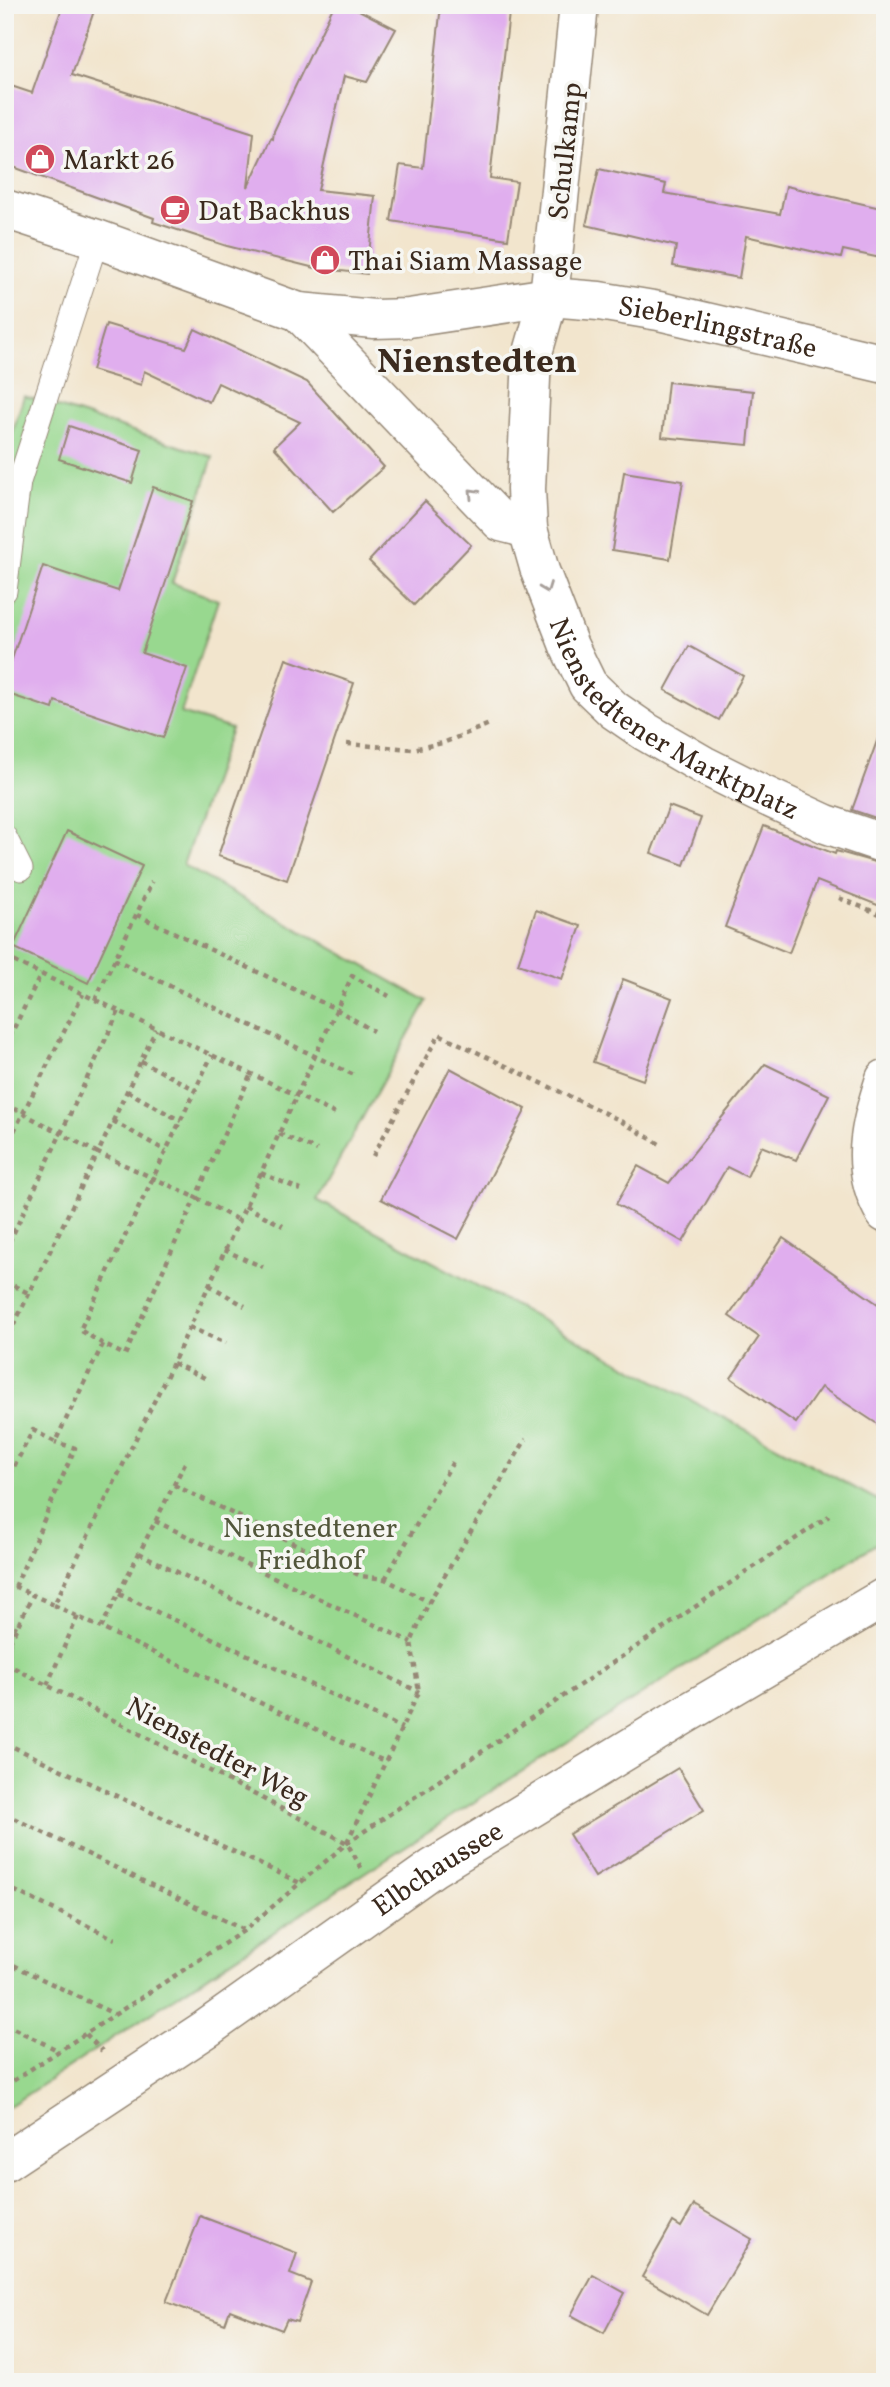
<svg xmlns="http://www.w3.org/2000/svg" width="890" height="2387" font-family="Vollkorn,serif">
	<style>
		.green { fill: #98d88f; stroke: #6a8156; stroke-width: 2 }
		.building { fill: #e0aeee }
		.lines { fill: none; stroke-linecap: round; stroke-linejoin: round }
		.lane-casing { stroke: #968876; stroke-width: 25 }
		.street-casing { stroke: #968876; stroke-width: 41 }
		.secondary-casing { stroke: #968876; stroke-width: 41 }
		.path { stroke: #968876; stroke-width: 4.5; stroke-dasharray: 5 5; stroke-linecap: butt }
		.lane { stroke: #fff; stroke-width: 23 }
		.street { stroke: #fff; stroke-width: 38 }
		.secondary { stroke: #fff; stroke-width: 38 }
		.oneway { stroke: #a79f9a }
		.labels { text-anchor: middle; stroke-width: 7; stroke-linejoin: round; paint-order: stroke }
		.street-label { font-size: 28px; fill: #3b2a1e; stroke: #f6f6f2 }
		.poi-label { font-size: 28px; fill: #3b2a1e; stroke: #f6f6f2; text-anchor: start }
		.park-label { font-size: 28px; fill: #52563a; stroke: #f6f6f2 }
		.district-label { font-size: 35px; font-weight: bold; fill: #3b2a1e; stroke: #f6f6f2 }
	</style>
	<rect width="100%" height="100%" fill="#f6f6f2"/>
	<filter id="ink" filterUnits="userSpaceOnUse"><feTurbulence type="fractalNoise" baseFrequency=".0143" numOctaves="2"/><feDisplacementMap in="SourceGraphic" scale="14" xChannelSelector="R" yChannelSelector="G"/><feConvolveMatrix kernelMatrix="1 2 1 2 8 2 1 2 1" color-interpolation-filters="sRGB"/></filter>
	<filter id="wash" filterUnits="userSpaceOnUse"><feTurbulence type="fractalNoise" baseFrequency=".00686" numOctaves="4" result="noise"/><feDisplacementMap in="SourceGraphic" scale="28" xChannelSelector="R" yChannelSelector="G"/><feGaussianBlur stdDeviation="1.57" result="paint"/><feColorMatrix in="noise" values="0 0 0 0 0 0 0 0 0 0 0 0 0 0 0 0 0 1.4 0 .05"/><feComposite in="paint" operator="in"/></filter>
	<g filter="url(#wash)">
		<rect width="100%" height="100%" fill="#f2e5cd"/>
		<path class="green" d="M24 396 213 457 172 583 218 600 181 713 231 729 183 865 427 1001 317 1200 885 1504V1538L364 1873 5 2109V457Z"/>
		<g id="blocks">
			<g class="building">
				<path d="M63 5H96L72 75 254 133 248 187 271 138 273 139 274 131 334 5H349L396 29 367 82 344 76 318 190 375 196 367 274 315 268 227 246 153 222 154 218 5 164V84L32 93Z"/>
				<path d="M441 5 509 13 490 178 517 182 508 239 391 221 400 165 423 168Z"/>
				<path d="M599 169 666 184 664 193 780 214 786 186 885 209V259L843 250 841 258 746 236 739 278 673 266 676 246 586 225Z"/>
				<path d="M106 324 186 348 195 329 307 382 384 467 333 512 274 447 300 422 218 383 209 402 144 371 141 385 92 370Z"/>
				<path d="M668 382 753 391 748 445 662 437Z"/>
				<path d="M69 426 142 450 132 483 59 459Z"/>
				<path d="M624 472 683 481 670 559 612 550Z"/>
				<path d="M153 487 193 501 142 653 187 668 163 738 55 701 53 709 5 693V680L43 566 118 591Z"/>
				<path d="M425 501 471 545 414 605 369 561Z"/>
				<path d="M689 646 743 676 719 720 665 690Z"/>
				<path d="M286 659 354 683 287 880 218 856Z"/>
				<path d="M881 730H885V821L852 810Z"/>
				<path d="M669 806 701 818 684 865 651 853Z"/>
				<path d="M764 826 835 854 836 851 885 865V908L817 881 789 953 725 927Z"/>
				<path d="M67 831 142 866 88 983 13 947Z"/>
				<path d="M536 910 581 926 562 979 518 964Z"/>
				<path d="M623 979 672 998 643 1080 593 1062Z"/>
				<path d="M765 1064 829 1095 796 1160 761 1146 747 1177 727 1167 683 1242 616 1204 638 1166 669 1183Z"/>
				<path d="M450 1068 526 1109 458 1239 381 1199Z"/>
				<path d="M783 1238 885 1309V1429L821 1387 796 1423 731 1378 759 1337 729 1316Z"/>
				<path d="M678 1768 704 1810 595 1877 569 1834Z"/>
				<path d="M694 2205 752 2239 707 2315 642 2277 673 2222 681 2227Z"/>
				<path d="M200 2216 297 2253 290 2274 311 2282 297 2322 287 2319 282 2330 230 2310 225 2324 166 2302Z"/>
				<path d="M593 2275 625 2293 604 2333 571 2315Z"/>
			</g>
		</g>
	</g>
	<g filter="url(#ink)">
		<use href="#blocks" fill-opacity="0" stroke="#968876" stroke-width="2"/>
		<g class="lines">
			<g class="lane-casing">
				<g id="lane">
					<path d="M5 591 19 482 97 239"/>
					<path d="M5 837 21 869"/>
				</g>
			</g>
			<g class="street-casing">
				<g id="street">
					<path id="s1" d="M579 5 549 297 532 356 526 489 528 529 540 571 569 646 588 685 614 710 646 732 703 765 757 792 826 824 885 844"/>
					<path d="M299 312 501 522 528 529"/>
					<path d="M885 1079C870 1126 858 1168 885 1213"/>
				</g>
			</g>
			<g class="secondary-casing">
				<g id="secondary">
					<path id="s2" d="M5 209 97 239 299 312 374 319 409 318 549 297 599 301 659 311 885 364"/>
					<path id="s3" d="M5 2162 206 2029 433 1868 684 1715 885 1597"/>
				</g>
			</g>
			<g class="path">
				<path d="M347 744 413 749 443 743 492 723"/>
				<path d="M839 898 885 916"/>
				<path d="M137 915 336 1009 373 1031"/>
				<path d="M5 957 338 1115"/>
				<path d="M114 959 356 1076"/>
				<path d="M95 1000 152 882"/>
				<path d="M5 1046 41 974"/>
				<path d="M141 1061 196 1090"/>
				<path d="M127 1091 181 1121"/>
				<path d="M5 1104 98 1153 156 1029"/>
				<path d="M113 1121 166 1151"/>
				<path d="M279 1134 317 1150"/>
				<path d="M5 1149 83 994"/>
				<path d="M373 1156 439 1034 617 1119 663 1146"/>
				<path d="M261 1173 301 1190"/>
				<path d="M245 1206 283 1226"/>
				<path d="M224 1250 263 1267"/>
				<path d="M5 1251 119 1011"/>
				<path d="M5 1281 28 1293"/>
				<path d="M209 1285 245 1306"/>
				<path d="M189 1327 226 1343"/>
				<path d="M5 1343 98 1153 195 1197 238 1220"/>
				<path d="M103 1344 80 1330 212 1055"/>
				<path d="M173 1363 209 1380"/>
				<path d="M185 1463 101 1628 386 1762"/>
				<path d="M5 1484 33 1430 55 1442 103 1344 125 1355 251 1074"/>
				<path d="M174 1485 361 1576 385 1579 429 1602"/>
				<path d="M155 1521 411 1642"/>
				<path d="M139 1553 419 1692"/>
				<path d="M385 1579 454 1460"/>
				<path d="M5 1582 33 1595"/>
				<path d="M15 1587 75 1448 55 1442"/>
				<path d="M119 1594 402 1728"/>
				<path d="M54 1605 101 1628"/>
				<path d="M5 1622 17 1628"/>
				<path d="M5 1651 33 1595 54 1605 173 1363 352 976 389 996"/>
				<path d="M5 1663 347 1843 363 1871"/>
				<path d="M47 1685 78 1616"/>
				<path d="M5 1743 300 1883"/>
				<path d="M5 1814 244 1930"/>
				<path d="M347 1842 419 1692 411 1642 429 1602 526 1439"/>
				<path d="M5 1886 115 1939"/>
				<path d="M5 1961 114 2014"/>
				<path d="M5 2024 59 2051"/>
				<path d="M86 2034 102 2051"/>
				<path d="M5 2086 245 1930 347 1843 829 1516"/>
			</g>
			<use href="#lane" class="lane"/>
			<use href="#street" class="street"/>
			<use href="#secondary" class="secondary"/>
		</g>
		<defs><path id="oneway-chevron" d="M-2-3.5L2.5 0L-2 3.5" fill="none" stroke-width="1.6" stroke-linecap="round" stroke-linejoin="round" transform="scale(1.75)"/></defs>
		<g class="oneway">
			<use href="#oneway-chevron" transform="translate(473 493) rotate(-134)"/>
			<use href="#oneway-chevron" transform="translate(546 588) rotate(69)"/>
		</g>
	</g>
	<defs>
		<g id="shop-disc" transform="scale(1.575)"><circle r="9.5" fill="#d1495b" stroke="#f6f6f2"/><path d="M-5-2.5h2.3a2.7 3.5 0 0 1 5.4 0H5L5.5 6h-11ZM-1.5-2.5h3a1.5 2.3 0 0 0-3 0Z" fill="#fff"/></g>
		<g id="cafe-disc" transform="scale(1.575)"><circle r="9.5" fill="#d1495b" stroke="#f6f6f2"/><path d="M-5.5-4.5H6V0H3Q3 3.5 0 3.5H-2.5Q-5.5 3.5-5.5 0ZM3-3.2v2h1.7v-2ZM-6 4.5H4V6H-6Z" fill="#fff"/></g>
	</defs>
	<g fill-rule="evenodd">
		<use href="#shop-disc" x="40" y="159"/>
		<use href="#cafe-disc" x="175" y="210"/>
		<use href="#shop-disc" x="325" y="260"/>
	</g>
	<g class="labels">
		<g class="street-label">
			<text transform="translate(564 151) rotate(-84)" y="10">Schulkamp</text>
			<text dy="10" stroke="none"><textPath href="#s2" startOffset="735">Sieberlingstraße</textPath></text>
			<text dy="10" stroke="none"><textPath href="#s1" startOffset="782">Nienstedtener Marktplatz</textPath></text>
			<text transform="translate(218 1751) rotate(28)" y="10">Nienstedter Weg</text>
			<text dy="10" stroke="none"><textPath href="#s3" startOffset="523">Elbchaussee</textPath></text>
		</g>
		<g class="poi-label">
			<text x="63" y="169">Markt 26</text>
			<text x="198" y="220">Dat Backhus</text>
			<text x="348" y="270">Thai Siam Massage</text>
		</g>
		<g class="park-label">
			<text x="310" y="1537">Nienstedtener<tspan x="310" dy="32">Friedhof</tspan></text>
		</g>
		<g class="district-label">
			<text x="477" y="372">Nienstedten</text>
		</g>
	</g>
	<rect width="890" height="2387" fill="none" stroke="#f6f6f2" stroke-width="28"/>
</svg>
